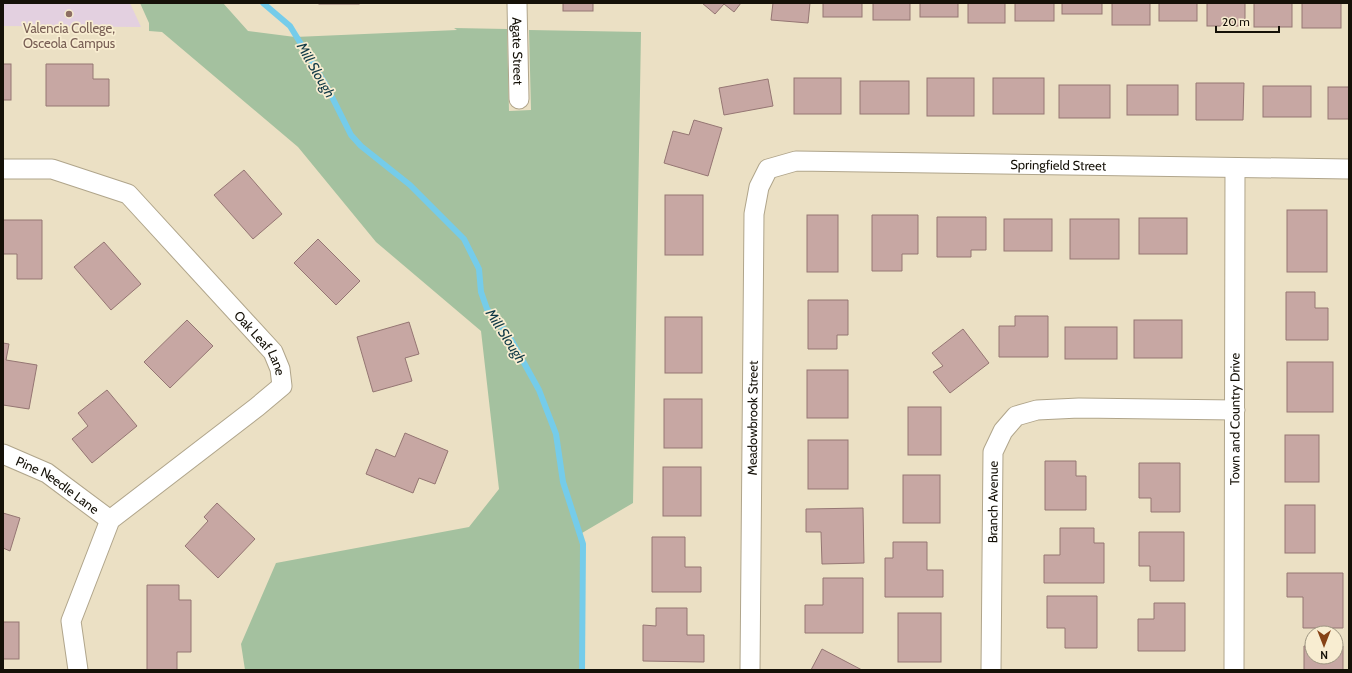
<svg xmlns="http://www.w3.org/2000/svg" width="1352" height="673" font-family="Cabin,sans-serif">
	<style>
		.education { fill: #e3d0e0 }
		.green { fill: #a4c19f }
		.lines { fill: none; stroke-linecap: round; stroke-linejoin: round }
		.stream { stroke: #75ccea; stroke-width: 6 }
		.building { fill: #c7a7a3; stroke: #957673 }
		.minor-casing { stroke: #b0a58b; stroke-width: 21 }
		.minor { stroke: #fff; stroke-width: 19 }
		.education-dot { fill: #8d6e63; stroke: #f8edd1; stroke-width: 1.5 }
		.labels { text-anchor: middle; stroke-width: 3.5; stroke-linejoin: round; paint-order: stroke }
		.education-label { font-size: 13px; fill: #785e54; stroke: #f8edd1 }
		.street-label { font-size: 13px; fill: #151108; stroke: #f8edd1 }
		.water-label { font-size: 14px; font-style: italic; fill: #0f3845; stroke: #f8edd1 }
	</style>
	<rect width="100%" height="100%" fill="#ebe0c4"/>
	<path class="education" d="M3 3H130L141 27 3 26Z"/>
	<path class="green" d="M140 3H223L248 31 295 37 457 30 454 28 507 29 509 111 531 110 529 30 641 32 633 503 582 533 581 670H245L241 644 276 563 469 527 499 489 481 331 376 242 298 147 162 32 149 31V23Z"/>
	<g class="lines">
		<path class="stream" d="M263 3 290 26 326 85 351 135 361 146 410 185 464 239 479 269 481 292 487 309 508 334 539 390 556 434 563 482 583 544 582 670"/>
	</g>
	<g class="building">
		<rect x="319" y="3" width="40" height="1"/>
		<rect x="563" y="3" width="30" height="8"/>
		<path d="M702 3H741L734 12 724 4 715 14Z"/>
		<path d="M773 3H810L808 23 771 20Z"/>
		<rect x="823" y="3" width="39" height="14"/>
		<rect x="873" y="3" width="37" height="17"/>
		<rect x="920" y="3" width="38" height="14"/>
		<rect x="968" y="3" width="37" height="20"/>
		<rect x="1015" y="3" width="39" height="18"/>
		<rect x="1062" y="3" width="40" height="11"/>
		<rect x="1112" y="3" width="38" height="22"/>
		<rect x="1159" y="3" width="38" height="18"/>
		<rect x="1207" y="3" width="38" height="23"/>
		<rect x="1254" y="3" width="38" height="24"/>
		<rect x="1302" y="3" width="39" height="25"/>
		<rect x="3" y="64" width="8" height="36"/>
		<path d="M46 64H93V79H109V106H46Z"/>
		<rect x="794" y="78" width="47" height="36"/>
		<rect x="927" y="78" width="47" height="38"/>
		<rect x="993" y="78" width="51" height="36"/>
		<path d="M768 79 773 106 724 115 719 88Z"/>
		<rect x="860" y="81" width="49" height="33"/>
		<path d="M1196 83H1244L1243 120H1196Z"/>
		<rect x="1059" y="85" width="51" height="33"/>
		<rect x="1127" y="85" width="51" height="30"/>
		<rect x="1263" y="86" width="48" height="31"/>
		<rect x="1328" y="87" width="21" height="32"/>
		<path d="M694 120 722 128 708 176 664 163 673 131 689 135Z"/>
		<path d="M244 170 282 214 253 239 214 195Z"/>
		<rect x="665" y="195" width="38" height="60"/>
		<rect x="1287" y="210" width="40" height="62"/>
		<rect x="807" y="215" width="31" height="57"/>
		<path d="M872 215H918V254H902V271H872Z"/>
		<path d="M937 217H986V250H971V257H937Z"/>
		<rect x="1139" y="218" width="48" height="36"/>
		<rect x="1004" y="219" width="48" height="32"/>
		<rect x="1070" y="219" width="49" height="40"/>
		<path d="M3 220H42V279H17V254H3Z"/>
		<path d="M318 239 360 281 336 305 294 263Z"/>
		<path d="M104 242 141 284 111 310 74 267Z"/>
		<path d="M1286 292H1315V308H1328V340H1286Z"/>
		<path d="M808 300H848V335H837V349H808Z"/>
		<path d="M1015 316H1048V357H999V326H1015Z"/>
		<rect x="665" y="317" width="37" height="56"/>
		<path d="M187 320 213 346 170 388 144 362Z"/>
		<rect x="1134" y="320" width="48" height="38"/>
		<path d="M409 322 419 354 405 358 412 381 373 392 357 337Z"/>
		<rect x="1065" y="327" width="52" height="32"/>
		<path d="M963 329 989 363 950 393 933 372 943 366 932 353Z"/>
		<path d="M3 343 9 344 6 360 37 365 29 409 3 405Z"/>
		<rect x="1287" y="362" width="46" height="50"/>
		<rect x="807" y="370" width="41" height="48"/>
		<path d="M107 390 137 426 92 463 72 439 88 426 78 413Z"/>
		<rect x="664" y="399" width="38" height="49"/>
		<rect x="908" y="407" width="33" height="48"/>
		<path d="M405 433 448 451 435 484 419 478 413 493 366 474 376 449 395 457Z"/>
		<rect x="1285" y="435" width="34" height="47"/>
		<rect x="808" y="440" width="40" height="49"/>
		<path d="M1045 461H1076V476H1086V510H1045Z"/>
		<path d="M1139 463H1180V512H1151V498H1139Z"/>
		<rect x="663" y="467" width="38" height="49"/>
		<rect x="903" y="475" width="37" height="48"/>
		<path d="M217 503 255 539 218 578 185 546 208 521 204 517Z"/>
		<rect x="1285" y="505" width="30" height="48"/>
		<path d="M863 508 864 563 822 564 821 532H806V509Z"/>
		<path d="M3 513 20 518 10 551 3 548Z"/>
		<path d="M1060 528H1094V543H1104V583H1044V555H1060Z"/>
		<path d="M1139 532H1184V581H1150V566H1139Z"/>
		<path d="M652 537H685V567H701V592H652Z"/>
		<path d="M893 542H927V570H943V597H885V558H893Z"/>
		<path d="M1287 573H1343V628H1303V597H1287Z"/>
		<path d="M823 578H863V633H805V605H823Z"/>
		<path d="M147 585H179V600H191V652H177V670H147Z"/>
		<path d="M1047 596H1097V648H1065V628H1047Z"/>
		<path d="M1154 603H1185V651H1138V619H1154Z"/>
		<path d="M656 608H687V635H704V662L643 661V625L656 626Z"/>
		<rect x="898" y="613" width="43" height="49"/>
		<rect x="3" y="622" width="16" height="37"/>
		<path d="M1304 646H1312V657H1336V646H1343V670H1304Z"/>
		<path d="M822 649 862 670H811Z"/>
	</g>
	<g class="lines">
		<g class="minor-casing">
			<g id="minor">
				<path id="s1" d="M517 3 519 99"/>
				<path id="s2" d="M3 169H52L128 194 273 352 280 369 282 386 257 407 110 520 71 621 78 670"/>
				<path id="s3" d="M3 454 47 473 110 520"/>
				<path id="s4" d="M750 670 754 214 759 187 768 169 796 161 1349 169"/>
				<path id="s5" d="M991 670 993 452 1003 431 1016 416 1037 410 1079 408 1235 410"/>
				<path id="s6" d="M1234 670 1235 168"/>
			</g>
		</g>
		<use href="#minor" class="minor"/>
	</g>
	<circle class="education-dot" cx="69" cy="14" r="4"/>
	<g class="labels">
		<g class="education-label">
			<text x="69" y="33">Valencia College,<tspan x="69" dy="15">Osceola Campus</tspan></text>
		</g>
		<g class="street-label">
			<text dy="5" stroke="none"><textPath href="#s1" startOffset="48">Agate Street</textPath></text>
			<text dy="5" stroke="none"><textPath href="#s4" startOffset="795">Springfield Street</textPath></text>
			<text dy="5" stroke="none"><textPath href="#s2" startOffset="329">Oak Leaf Lane</textPath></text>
			<text dy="5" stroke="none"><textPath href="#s4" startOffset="252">Meadowbrook Street</textPath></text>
			<text dy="5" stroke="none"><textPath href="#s6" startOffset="251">Town and Country Drive</textPath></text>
			<text dy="5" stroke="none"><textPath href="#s3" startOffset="63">Pine Needle Lane</textPath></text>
			<text dy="5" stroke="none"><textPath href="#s5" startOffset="168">Branch Avenue</textPath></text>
		</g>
		<g class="water-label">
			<text transform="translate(316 70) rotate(60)" y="5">Mill Slough</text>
			<text transform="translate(506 336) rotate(57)" y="5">Mill Slough</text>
		</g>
	</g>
	<rect width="1352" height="673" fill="none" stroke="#151108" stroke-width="8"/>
	<g transform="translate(1324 645) rotate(180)"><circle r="19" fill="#f8edd1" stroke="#9d9581"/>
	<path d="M0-3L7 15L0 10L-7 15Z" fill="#864216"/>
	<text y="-6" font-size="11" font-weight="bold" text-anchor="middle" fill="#151108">N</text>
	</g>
	<path d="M1216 26v6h63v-6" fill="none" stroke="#151108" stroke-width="2"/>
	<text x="1222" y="26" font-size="12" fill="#151108" stroke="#f8edd1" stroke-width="3" paint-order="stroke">20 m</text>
</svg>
